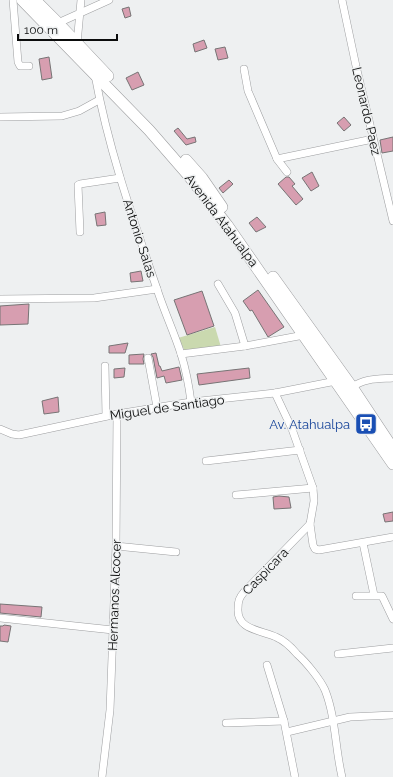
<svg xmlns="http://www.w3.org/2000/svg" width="393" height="777" font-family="Raleway,sans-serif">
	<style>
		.green { fill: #cad9af }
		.building { fill: #d79eb0; stroke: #777475 }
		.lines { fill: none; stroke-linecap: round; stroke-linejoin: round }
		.minor-casing { stroke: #9d9ea0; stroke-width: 8 }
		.trunk-casing { stroke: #9d9ea0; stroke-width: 12 }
		.minor { stroke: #fff; stroke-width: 7 }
		.trunk { stroke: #fff; stroke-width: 11 }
		.labels { text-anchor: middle; stroke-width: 3; stroke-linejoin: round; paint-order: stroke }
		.street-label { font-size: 13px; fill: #0b0c0c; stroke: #eef0f1 }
		.transit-label { font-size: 13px; fill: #164399; stroke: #eef0f1; text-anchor: end }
	</style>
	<rect width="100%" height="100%" fill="#eef0f1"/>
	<path class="green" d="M215 327 221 347 185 351 178 338Z"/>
	<g class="building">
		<path d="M129 7 131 16 125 18 122 9Z"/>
		<path d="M204 40 207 48 195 52 193 44Z"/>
		<path d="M225 47 228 58 218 60 215 49Z"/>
		<path d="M49 57 52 78 42 80 39 59Z"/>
		<path d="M138 72 144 85 132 90 126 78Z"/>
		<path d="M344 117 351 125 344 131 337 123Z"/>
		<path d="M178 128 187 139 195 137 196 142 186 145 174 131Z"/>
		<path d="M393 137V151L382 153 380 140Z"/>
		<path d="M312 172 319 186 311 191 302 178Z"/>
		<path d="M286 177H289L295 184 292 186 303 199 296 205 278 184Z"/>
		<path d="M229 180 233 184 223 193 219 188Z"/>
		<path d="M105 212 106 225 97 226 95 214Z"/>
		<path d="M257 217 266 227 256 232 249 223Z"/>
		<path d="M141 271 143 281 131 282 130 273Z"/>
		<path d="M258 290 284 327 268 337 252 310 250 311 243 301Z"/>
		<path d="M202 291 214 326 187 335 174 300Z"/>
		<path d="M29 304 28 324 0 325V306Z"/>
		<path d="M128 343 125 353H109V346Z"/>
		<path d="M156 353 159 366H160L162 371 179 367 182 380 166 383 164 376 157 378 153 357 151 354Z"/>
		<path d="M144 354 143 359 144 364H129V355Z"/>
		<path d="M125 368 124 377 114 378V369Z"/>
		<path d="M249 368 250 378 199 385 197 374Z"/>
		<path d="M58 397 59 412 44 414 42 401Z"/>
		<path d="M279 496 289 497 291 508 274 509 273 497Z"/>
		<path d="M393 512V521L385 522 383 514Z"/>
		<path d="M0 604 42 607 41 617 0 613Z"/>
		<path d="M4 625 11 626 8 642 0 641V626H3Z"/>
	</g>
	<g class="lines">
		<g class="minor-casing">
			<g id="minor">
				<path d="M13 0 18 62 20 66H29"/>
				<path d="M342 0 356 66 393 221"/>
				<path d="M58 23 109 0"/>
				<path d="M77 44 81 0"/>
				<path d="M244 69 248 91 277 159 373 139"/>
				<path d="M95 75C108 148 133 219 157 289 164 311 174 332 181 354 186 370 189 386 191 402"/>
				<path d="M0 117 62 116 79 111 99 100"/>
				<path d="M277 159 287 172"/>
				<path d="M80 232 78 185 80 184 120 178"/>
				<path d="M218 284 235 313 245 346"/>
				<path d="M0 299 94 298 157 289"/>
				<path d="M181 354 245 346 304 335"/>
				<path d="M148 358 157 407"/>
				<path d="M105 366 106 416"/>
				<path d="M352 387C365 378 378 379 393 378"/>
				<path d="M275 393 292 429 313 488 314 501 310 524 244 592C239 598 238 601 238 609 237 630 261 630 276 637 283 640 292 648 297 654 306 662 320 679 325 690 336 718 335 748 342 777"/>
				<path d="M0 429 12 434 19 435 117 414 191 402 275 393 336 381"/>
				<path d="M206 461 300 450"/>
				<path d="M236 495 313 488"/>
				<path d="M310 524 313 545 315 549 319 550 393 537"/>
				<path d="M363 543 374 595"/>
				<path d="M116 546 176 552"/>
				<path d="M356 596H382L393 619"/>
				<path d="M0 618 113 630"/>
				<path d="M338 654 393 648"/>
				<path d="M267 665 284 721 295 777"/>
				<path d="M226 723 284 721"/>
				<path d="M287 732 350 717 393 715"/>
				<path d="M102 777 110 710 113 630 116 546 117 414"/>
			</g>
		</g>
		<g class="trunk-casing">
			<g id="trunk">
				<path d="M22 0 149 130 189 176 227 225 393 464"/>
				<path d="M35 0 58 23 108 76"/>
				<path d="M186 160 202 178 222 207"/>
				<path d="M273 277 352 387 393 449"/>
			</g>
		</g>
		<use href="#minor" class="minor"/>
		<use href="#trunk" class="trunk"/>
	</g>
	<defs>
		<g id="bus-square" transform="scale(1.15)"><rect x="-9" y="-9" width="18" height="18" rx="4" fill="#1a4fb4" stroke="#eef0f1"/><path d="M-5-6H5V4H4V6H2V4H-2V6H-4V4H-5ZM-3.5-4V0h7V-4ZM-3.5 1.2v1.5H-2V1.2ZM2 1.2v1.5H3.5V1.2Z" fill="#fff"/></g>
	</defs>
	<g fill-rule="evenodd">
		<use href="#bus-square" x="366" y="424"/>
	</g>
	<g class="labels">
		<g class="street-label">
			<text transform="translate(367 111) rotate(77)" y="5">Leonardo Paez</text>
			<text transform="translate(222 220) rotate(53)" y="5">Avenida Atahualpa</text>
			<text transform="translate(140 238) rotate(72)" y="5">Antonio Salas</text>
			<text transform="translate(167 407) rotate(-8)" y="5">Miguel de Santiago</text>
			<text transform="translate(265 571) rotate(-46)" y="5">Caspicara</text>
			<text transform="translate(114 595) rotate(-88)" y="5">Hermanos Alcocer</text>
		</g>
		<g class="transit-label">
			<text x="350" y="429">Av. Atahualpa</text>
		</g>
	</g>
	<path d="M18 34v6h99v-6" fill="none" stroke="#0b0c0c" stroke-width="2"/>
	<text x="24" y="34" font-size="12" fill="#0b0c0c" stroke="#eef0f1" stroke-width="3" paint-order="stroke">100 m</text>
</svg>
